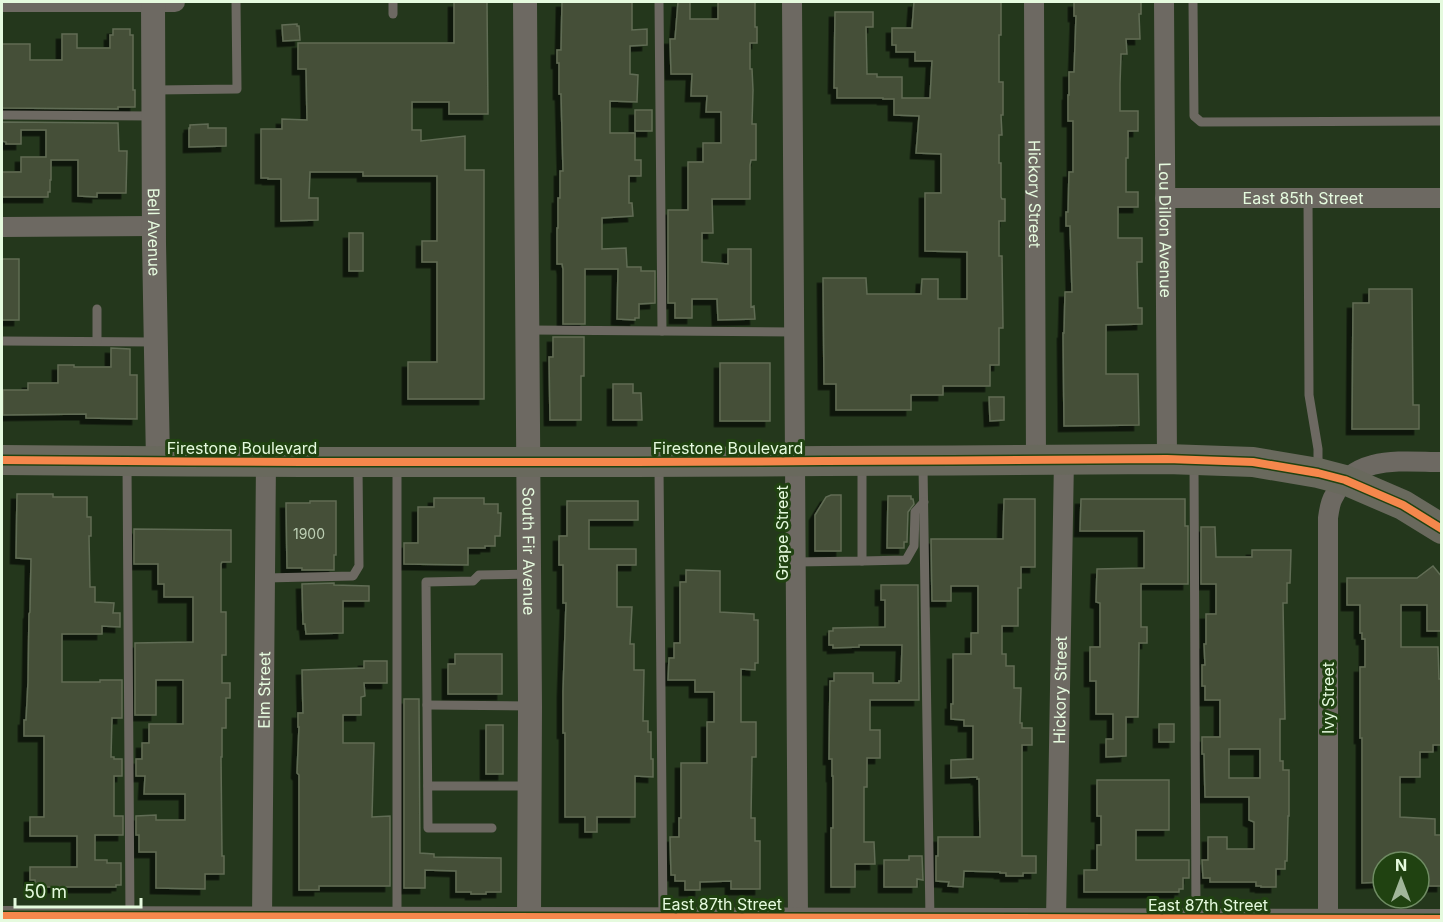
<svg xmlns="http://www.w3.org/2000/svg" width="1443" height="922" font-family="Inter,sans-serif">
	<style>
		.building { fill: #444f37; stroke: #616c54; stroke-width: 1.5; fill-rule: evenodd; filter: url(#shadow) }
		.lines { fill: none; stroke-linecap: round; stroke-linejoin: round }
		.service { stroke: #6d6962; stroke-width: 9 }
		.minor { stroke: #6d6962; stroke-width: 20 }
		.tertiary { stroke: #6d6962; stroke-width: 24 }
		.primary { stroke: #69695d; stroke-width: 30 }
		.cycleway-casing { stroke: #204211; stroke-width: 11 }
		.cycleway { stroke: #f5874c; stroke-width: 8 }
		.labels { text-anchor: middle; stroke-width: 6; stroke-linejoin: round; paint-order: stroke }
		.number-label { font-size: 14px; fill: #bdcfb4 }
		.street-label { font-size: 16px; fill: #e5fade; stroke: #204211 }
	</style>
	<defs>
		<filter id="shadow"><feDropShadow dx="-5.5" dy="5.5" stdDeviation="0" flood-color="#0009"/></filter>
	</defs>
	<rect width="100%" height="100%" fill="#24371c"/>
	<g class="building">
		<path d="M454 2H487L488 114H449V102H412V130H421V141L465 136V170H484V399H408V362H437V262H422V241H437V176H363V172H310L309 198H318V220L281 221V179H268V178H261V129H282V119L307 120 306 69H298V43H454Z"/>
		<path d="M562 2H632V30L647 29V45L630 46V74L638 75 637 102 610 101V133H635V160H641V176H629V203H632L633 216 602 218V249L626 248 627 267H641V271H655V303L639 304V318H635V320L617 319 618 269H585V324H563V269L562 264H557V228H558V198H560V171H563L561 94H559V63H557V50H561Z"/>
		<path d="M678 2H690V19H718V2H755V27H757V43H750V69H752L753 90 752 124H756V160H751L750 165V199H712L713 233H702V262L728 264V249H751V307L754 306 755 319 718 320 717 299H692V318H675V303H668V210H688V162H703V143H721V112H706L707 96H691L692 74H671L670 39H675Z"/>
		<path d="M914 2H1001V35H999V82H1003V115H1001L1002 135H999V163H1001V197L1002 199H1005V221H999V256H1002L1003 328H999V365H990V386H943V395H911V410H836V384H824L823 278H866L867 294H921L922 279H938V299H967V252L925 251V193H941V154L916 153 919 116 894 115V99H883V98H837V88H834L835 12H873V27H866L867 74H877V77H902V98H930L932 61H915V52H896V45H892V28H912Z"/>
		<path d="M1074 2H1141V14H1139L1140 39H1126L1127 54H1121L1120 84V111H1138V131H1128V158H1126V192H1138V207H1118V238H1142V262H1137L1138 308H1142V324L1106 325V374H1138L1139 425 1064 426 1063 333H1064L1065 292H1072L1070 226H1066V212H1068L1069 172H1073V121H1068V95H1069V72H1074L1076 16H1074Z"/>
		<path d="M297 24V26H299L300 40 283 41 282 25Z"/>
		<path d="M113 29H130V35H133V90H135V107H118V109L2 108V44H30V60H62V34H77V48H110V35H113Z"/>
		<rect x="635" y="110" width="17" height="21"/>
		<path d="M2 122 118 123 119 151H127L126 193H97V197L78 196V160H51V180H50V192H48V197H2V172H21V157H46V130H21V144H6V142L2 141Z"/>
		<path d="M208 124V128H226V146L189 147V128H190V125Z"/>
		<rect x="349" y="233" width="14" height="38"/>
		<rect x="2" y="259" width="17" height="61"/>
		<path d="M1369 289H1412L1413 405H1419V429H1352L1353 303H1369Z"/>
		<path d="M553 337H584V376H581V420H550L549 357H553Z"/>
		<path d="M111 348 130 349V375H137V419L86 418V414L3 415V390H28V383H58V365H74V367H111Z"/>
		<rect x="720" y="363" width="50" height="58"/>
		<path d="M613 384H633V393H641L642 420H613Z"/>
		<path d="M989 397H1004V420L990 421Z"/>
		<path d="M17 494H53V497H87V517H91V536H89L90 587H95V602L114 603 113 613H120V627L102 626V634H62V682H100V680H122V718H112L111 757H114V759H122V776H114V816H123V835H95V860H107V863H121V885H116V887H36L35 880H30V867H77V836H30V817H44V736H24V720H26L28 682 29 614 30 612 31 559 16 558Z"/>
		<path d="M831 495H841V551H815V515L826 497Z"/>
		<path d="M888 496H911V499H913L914 504 908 512 907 542H904V548H887Z"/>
		<path d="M434 498H484V504H498V513H501L500 536H495V546H485V548H468V565L404 564V543H418V507H434Z"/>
		<path d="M1004 499H1035V567H1021V588H1018V626H1002V654H1006V666H1014V688H1021L1020 723H1022V728H1032V745H1022V856H1036V873H1023V876H1006V873H1000V872L964 871 963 887 948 886 949 882 936 881V856H938V837H980L979 779H977V777L951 778V760L973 759V726H964V720L951 719V704H953V654H971V633H978V586H951V601H932L931 539H1003Z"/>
		<path d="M1081 499H1185V526H1188V584H1141V627H1147V643H1139L1138 717H1126V756L1106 757V739H1113V714H1096V681H1090V647H1100V603L1096 602 1097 569 1144 568V531H1080Z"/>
		<path d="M310 501H336V555H334V570H302V568H287L286 503H310Z"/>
		<path d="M567 501H638V520H589V549H636V565H617V607H632L630 644H634V670H644L643 721H648V732H651V759H653V777L635 776V817H597V832H585V817H565V733H563V691L566 603H563V565H559V536H567Z"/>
		<path d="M1201 527H1215L1216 557H1252V550H1291L1290 583H1287V603H1283L1285 719H1280V761H1283V770H1289V816H1288L1287 861H1285V869H1276V887H1261V886H1256V882H1210V878H1203L1202 860H1208V837H1227V849H1254V822L1249 820V797H1205L1204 754H1202V737H1220V700H1205V686H1202V665H1205L1204 644H1206V614H1216V584H1201ZM1229 749H1260V778H1229Z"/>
		<path d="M134 529 231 530V562H222L221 564V612H226V655H222V683H230V698H226V728H222V757H221L222 856H224V874H205V889L156 888V852H139V835H136V816L156 815V820H185V794H144L145 776H136V759H142V743H149V724H183V680H156V715H135V643L193 642V597H164V584H158V564H134Z"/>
		<path d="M1433 566 1442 577V631H1427V605H1401V647H1438L1439 679H1442V745H1433V752H1420V777H1400V817L1435 819V835H1442V886H1419V862H1382L1383 882 1362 883V738H1360V667H1365V639H1362V633H1360V605H1347V578H1417Z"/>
		<path d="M686 570 720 571V612L754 614V620H758V663H755V670L741 669V722H756V757H752L751 818H755V841H760V889H731V881L700 882V890H685V881H675V875H671L670 837H679V818H681V763H707V722H714V692H695V680H668L669 658H674V643H680V582H686Z"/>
		<path d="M334 583V585L369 586V601H343V633L306 634 305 624H303L302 584Z"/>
		<path d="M881 585H918L919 700H870V730H880V758H867V787H864V842H874L875 864H855V887H831V828H833V776H832V759H829L830 681H834V673H873V683H899V681H901L902 645H859V647L833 648V645H829V631H833V628L885 627V600H881Z"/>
		<path d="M455 654H502V694H448V664H455Z"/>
		<path d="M364 661H387V683H364L365 696 361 697V715H343V743H374L372 817 390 816V886H319V890H299V775L297 773 299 727H298V713H303L302 670 364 668Z"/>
		<path d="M404 699H419L420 853 434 854V857L501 858V892H486V894H471V892H456V871L425 870V888H404Z"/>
		<rect x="1159" y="724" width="15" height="18"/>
		<rect x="486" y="725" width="17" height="49"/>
		<path d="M1097 780H1169V830H1136V860H1189V878H1183V889H1179V892H1084V870H1097V845H1101V816H1097Z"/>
		<path d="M909 856H922L923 880 917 879V887H884V860H909Z"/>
	</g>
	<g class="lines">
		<g class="service">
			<path d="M393 2V14"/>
			<path d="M659 2 662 331"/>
			<path d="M1193 2 1194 116 1201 122 1442 121"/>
			<path d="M156 90 237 89 236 2"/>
			<path d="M2 115 152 116"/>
			<path d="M1308 198 1309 395 1318 449V468"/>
			<path d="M530 330 794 332"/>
			<path d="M2 341 155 342"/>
			<path d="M97 341V309"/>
			<path d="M1194 463 1196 920"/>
			<path d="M127 464 130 918"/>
			<path d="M923 466 930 920"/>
			<path d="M659 467 663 918"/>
			<path d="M862 561 906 560 914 546 915 512 924 502"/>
			<path d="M796 562 862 561V465"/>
			<path d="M265 578 353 576 359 566 358 467"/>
			<path d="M427 705 530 706"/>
			<path d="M428 786H528"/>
			<path d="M492 828H428L426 582 473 581 479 575 529 574"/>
			<path d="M397 918V467"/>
		</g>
		<g class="minor">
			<path d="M2 2H175"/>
			<path d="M792 2 798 920"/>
			<path id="s1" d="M1034 2 1036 459"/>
			<path id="s2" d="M1164 2 1167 459"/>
			<path id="s3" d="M1165 198H1442"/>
			<path d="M2 227 154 226"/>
			<path d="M2 916 1442 919"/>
			<path id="s4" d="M262 920 266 461"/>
			<path id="s5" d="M1056 920 1064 459"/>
			<path d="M1328 920V518C1329 511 1330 502 1334 496 1355 454 1402 462 1442 462"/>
		</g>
		<g class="tertiary">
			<path id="s6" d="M153 2 154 243 158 462"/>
			<path id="s7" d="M525 2 530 706 529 920"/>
		</g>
		<path class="primary" d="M2 460C390 464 779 462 1167 459L1253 462 1318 473 1345 480 1403 505 1442 529"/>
		<g class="cycleway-casing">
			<g id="cycleway">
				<path d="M2 460C390 464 779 462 1167 459L1253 462 1318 473 1345 480 1403 505 1442 529"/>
				<path d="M2 916 1442 919"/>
			</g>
		</g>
		<use href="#cycleway" class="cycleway"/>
	</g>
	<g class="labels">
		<g class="number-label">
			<text x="309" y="539">1900</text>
		</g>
		<g class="street-label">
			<text dy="6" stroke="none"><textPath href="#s1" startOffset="192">Hickory Street</textPath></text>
			<text dy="6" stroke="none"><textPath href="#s3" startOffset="138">East 85th Street</textPath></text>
			<text dy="6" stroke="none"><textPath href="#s2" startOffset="228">Lou Dillon Avenue</textPath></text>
			<text dy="6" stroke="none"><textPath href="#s6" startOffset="230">Bell Avenue</textPath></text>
			<text x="242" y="454">Firestone Boulevard</text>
			<text x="728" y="454">Firestone Boulevard</text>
			<text transform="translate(782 533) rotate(-90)" y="6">Grape Street</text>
			<text dy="6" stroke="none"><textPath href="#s7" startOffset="549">South Fir Avenue</textPath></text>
			<text dy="6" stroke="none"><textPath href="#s5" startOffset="230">Hickory Street</textPath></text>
			<text dy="6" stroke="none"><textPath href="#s4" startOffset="230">Elm Street</textPath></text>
			<text transform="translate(1328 698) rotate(-90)" y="6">Ivy Street</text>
			<text x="722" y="910">East 87th Street</text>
			<text x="1208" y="911">East 87th Street</text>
		</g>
	</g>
	<rect width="1443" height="922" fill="none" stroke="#e5fade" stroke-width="6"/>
	<g transform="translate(1401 880)"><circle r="28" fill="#204211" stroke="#6f8c63" stroke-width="1.5"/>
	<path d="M0-4.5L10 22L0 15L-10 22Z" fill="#a1b69a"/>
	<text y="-9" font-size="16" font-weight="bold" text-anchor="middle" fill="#e5fade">N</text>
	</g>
	<path d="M15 898v9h126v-9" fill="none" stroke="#e5fade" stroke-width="3"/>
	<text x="24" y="898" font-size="18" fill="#e5fade" stroke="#204211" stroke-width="4.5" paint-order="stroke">50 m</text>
</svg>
